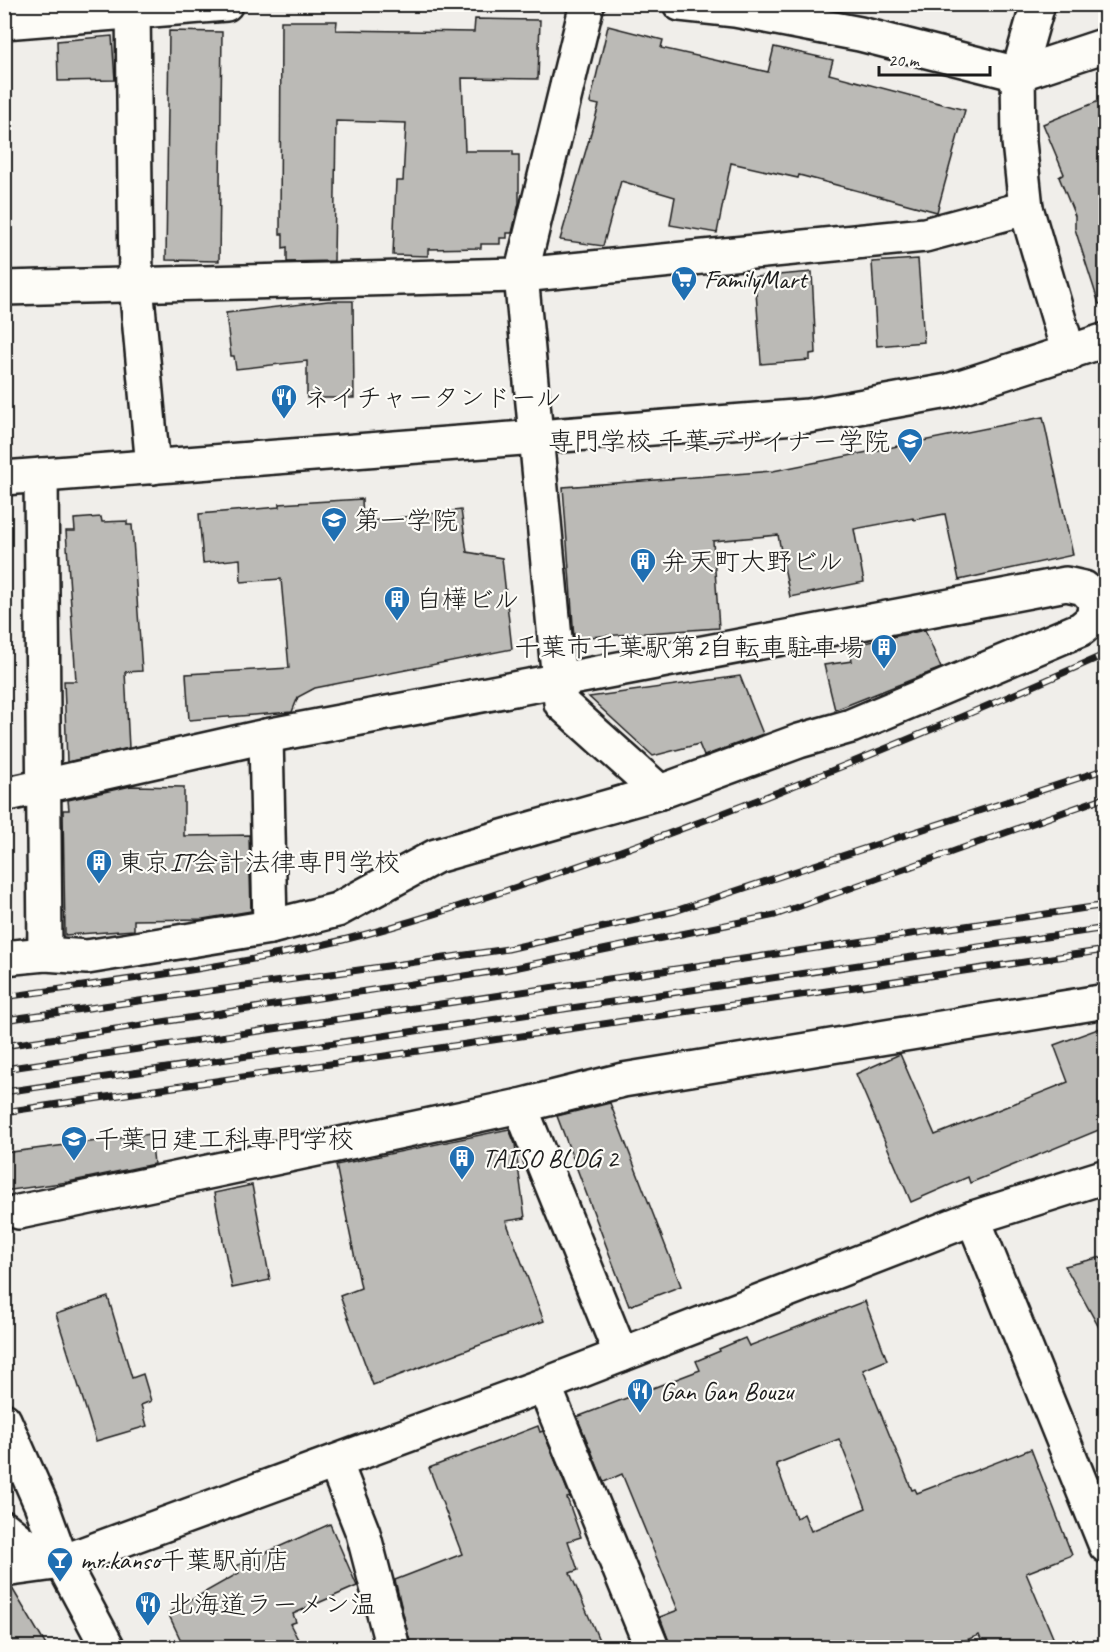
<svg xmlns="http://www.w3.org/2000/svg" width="1110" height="1652" font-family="Caveat,'Klee One',sans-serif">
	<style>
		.building { fill: #bbbab6; stroke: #1c1c1c; stroke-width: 1.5; fill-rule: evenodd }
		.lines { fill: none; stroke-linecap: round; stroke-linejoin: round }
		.street-casing { stroke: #1c1c1c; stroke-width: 38 }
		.secondary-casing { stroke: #1c1c1c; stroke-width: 38 }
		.street { stroke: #fdfcf7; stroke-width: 33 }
		.secondary { stroke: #fdfcf7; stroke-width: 33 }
		.rail-casing { stroke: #1c1c1c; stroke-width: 7 }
		.rail { stroke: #fdfcf7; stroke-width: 4.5; stroke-dasharray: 14; stroke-linecap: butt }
		.labels { text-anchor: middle; stroke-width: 4.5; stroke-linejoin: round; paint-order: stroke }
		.poi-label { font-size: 26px; fill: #1c1c1c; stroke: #fdfcf7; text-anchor: start }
	</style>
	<rect width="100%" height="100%" fill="#f0eeea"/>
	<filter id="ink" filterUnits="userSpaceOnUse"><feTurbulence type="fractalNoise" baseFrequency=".0167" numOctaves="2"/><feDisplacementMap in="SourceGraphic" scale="12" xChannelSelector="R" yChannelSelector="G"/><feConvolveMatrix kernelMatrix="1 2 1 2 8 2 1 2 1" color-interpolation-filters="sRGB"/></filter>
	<g filter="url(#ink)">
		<g class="building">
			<path d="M475 19 540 20 538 79 462 78 465 151H513V155H519V203L512 233H507V238H500V244H481V248L428 249V256L393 255 396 181H403L406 123 336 121 334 261 287 262V247L283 248V234H280L281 21H337L336 30 474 32Z"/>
			<path d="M608 26 663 40 661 48 768 72 774 47 833 60 829 74 965 110 937 212 799 175 798 178 731 163 717 233 670 225 675 197 621 181 603 246 560 240 599 105 590 103Z"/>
			<path d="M169 31 222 32 219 261 166 260Z"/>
			<path d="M112 36 115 80 58 81 57 41Z"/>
			<path d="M1106 98V303L1099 304 1075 229V216L1059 177 1064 174 1043 124Z"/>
			<path d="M918 259 924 342 877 346 872 262Z"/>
			<path d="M812 272 816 353 810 354V360L761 364 755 277Z"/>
			<path d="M328 301H353L354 398H307V361L236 369 234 356H231L226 313Z"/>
			<path d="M1043 417 1073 555 959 580 945 514 914 520 913 518 854 529 864 582 790 597 778 535 713 541 719 628 574 638 563 487 773 471Z"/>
			<path d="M362 499 363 522 461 510 467 552 502 558 512 649 315 688 298 697 292 712 189 720 186 674 289 668 281 579 241 582 240 559 203 563 199 514 279 507V504Z"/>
			<path d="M101 517 102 522 127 521V525H132L142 671 125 672 129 748 67 762 64 681H76L66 531H75L74 519Z"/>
			<path d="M925 630 941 668 835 710 824 665 852 661 850 646Z"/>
			<path d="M740 676 763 734 704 756 699 744 653 756 589 697Z"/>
			<path d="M131 786 184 787V836L249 835 251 911 203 919 134 920V930L65 935 63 810H69L68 800Z"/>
			<path d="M1106 1026V1127L970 1183 968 1177 911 1202 856 1074 900 1054 935 1135 1068 1082 1054 1045Z"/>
			<path d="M610 1103 681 1286 629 1306 557 1116Z"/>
			<path d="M509 1129 515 1144 525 1218 506 1221 544 1321 373 1385 340 1296 361 1288 336 1165Z"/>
			<path d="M151 1134 154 1164 68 1182 4 1191V1153Z"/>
			<path d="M252 1185 270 1280 232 1288 214 1193Z"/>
			<path d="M1106 1256V1340L1065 1266Z"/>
			<path d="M108 1297 132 1378 143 1374 151 1401 141 1405 147 1426 96 1441 56 1314Z"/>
			<path d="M865 1301 887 1360 863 1370 912 1490 915 1489 917 1493 1031 1449 1072 1555 1026 1573 1057 1647H984L979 1635 949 1647H671L660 1617 678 1610 622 1474 604 1482 577 1417 700 1370 696 1361 720 1351 719 1349 745 1338 749 1346ZM839 1439 866 1508 811 1531 804 1514 796 1518 776 1464Z"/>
			<path d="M538 1426 540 1432 543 1431 570 1497 567 1498 581 1537 568 1541 578 1570 570 1573 602 1647H411L395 1580 462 1554 429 1468Z"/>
			<path d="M330 1524 357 1586 293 1614 296 1622 290 1624 302 1647H184L168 1613 239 1573 236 1566Z"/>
			<path d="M4 1588H12L47 1647H4Z"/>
		</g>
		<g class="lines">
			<g class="street-casing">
				<g id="street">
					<path d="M133 4 136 285 153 467"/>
					<path d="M587 4 521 275 561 703 660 792"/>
					<path d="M680 4 735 10 860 34 1018 74 1106 45"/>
					<path d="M1038 4 1018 74 1019 142 1026 208 1069 354"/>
					<path d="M4 22 226 4"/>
					<path d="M4 288 521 275 925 235 1026 208"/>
					<path d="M41 475 45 954"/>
					<path d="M266 736 270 927"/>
					<path d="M4 795 266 736 1066 584 1084 588 1095 600 1094 618"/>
					<path d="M4 958 45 954 87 957 270 927 337 910 436 856 660 792 799 741 851 726 1081 629 1094 618 1106 614"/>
					<path d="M520 1106 621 1355"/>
					<path d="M19 1212 520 1106 623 1080 1106 1001"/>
					<path d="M973 1218 1106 1546"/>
					<path d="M544 1385 652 1648"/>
					<path d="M335 1462 363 1533 393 1648"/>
					<path d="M4 1528 25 1545 62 1562"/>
				</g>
			</g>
			<g class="secondary-casing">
				<g id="secondary">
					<path d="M4 478 808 416 948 391 1106 340"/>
					<path d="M4 1420 41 1504 62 1562 108 1648"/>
					<path d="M4 1570 62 1562 544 1385 973 1218 1106 1176"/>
				</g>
			</g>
			<use href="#street" class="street"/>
			<use href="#secondary" class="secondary"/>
			<g class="rail-casing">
				<g id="rail">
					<path d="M4 997C118 981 231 967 343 940 412 923 481 899 549 876 738 812 923 735 1106 654"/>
					<path d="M4 1020 508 949 675 911 1106 769"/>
					<path d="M4 1046 504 970 775 915 1106 797"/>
					<path d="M4 1069 1106 905"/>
					<path d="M4 1092C372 1039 738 982 1106 928"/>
					<path d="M4 1112 1106 950"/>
				</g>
			</g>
			<use href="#rail" class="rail"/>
		</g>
	</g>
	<defs>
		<g id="supermarket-pin" transform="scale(1.35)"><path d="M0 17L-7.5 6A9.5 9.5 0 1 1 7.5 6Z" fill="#1f6fb2" stroke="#fdfcf7"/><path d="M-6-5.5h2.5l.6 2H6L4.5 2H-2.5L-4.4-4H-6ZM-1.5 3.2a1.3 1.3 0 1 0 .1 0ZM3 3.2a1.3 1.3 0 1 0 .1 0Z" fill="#fff"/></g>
		<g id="restaurant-pin" transform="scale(1.35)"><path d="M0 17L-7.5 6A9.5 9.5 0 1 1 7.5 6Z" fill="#1f6fb2" stroke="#fdfcf7"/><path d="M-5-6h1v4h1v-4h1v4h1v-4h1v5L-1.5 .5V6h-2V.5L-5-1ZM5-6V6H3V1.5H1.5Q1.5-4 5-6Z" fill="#fff"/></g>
		<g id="university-pin" transform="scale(1.35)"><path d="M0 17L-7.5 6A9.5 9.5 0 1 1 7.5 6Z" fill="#1f6fb2" stroke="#fdfcf7"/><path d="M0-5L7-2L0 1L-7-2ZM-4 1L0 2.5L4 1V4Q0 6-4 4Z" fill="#fff"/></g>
		<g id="school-pin" transform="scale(1.35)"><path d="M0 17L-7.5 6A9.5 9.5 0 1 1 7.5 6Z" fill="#1f6fb2" stroke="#fdfcf7"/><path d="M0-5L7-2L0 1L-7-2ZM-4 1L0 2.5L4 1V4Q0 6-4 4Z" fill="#fff"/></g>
		<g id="building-pin" transform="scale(1.35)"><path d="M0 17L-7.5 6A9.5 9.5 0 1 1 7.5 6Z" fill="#1f6fb2" stroke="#fdfcf7"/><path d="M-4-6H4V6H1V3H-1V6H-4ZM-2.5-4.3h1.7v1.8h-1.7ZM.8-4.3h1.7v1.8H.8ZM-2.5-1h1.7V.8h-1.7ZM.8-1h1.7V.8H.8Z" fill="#fff"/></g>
		<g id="bar-pin" transform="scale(1.35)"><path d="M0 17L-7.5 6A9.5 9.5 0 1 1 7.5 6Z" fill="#1f6fb2" stroke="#fdfcf7"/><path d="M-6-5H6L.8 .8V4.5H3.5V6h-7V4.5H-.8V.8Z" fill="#fff"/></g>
	</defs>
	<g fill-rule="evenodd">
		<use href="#supermarket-pin" x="684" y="279"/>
		<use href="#restaurant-pin" x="284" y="397"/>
		<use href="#university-pin" x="910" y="441"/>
		<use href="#school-pin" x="334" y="520"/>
		<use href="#building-pin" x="643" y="561"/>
		<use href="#building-pin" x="397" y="599"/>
		<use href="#building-pin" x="884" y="647"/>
		<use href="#building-pin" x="99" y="862"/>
		<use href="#school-pin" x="74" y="1139"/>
		<use href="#building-pin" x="462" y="1158"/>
		<use href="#restaurant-pin" x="640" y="1391"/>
		<use href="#bar-pin" x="60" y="1560"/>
		<use href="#restaurant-pin" x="148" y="1604"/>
	</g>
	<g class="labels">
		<g class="poi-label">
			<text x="704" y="288">FamilyMart</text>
			<text x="304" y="406">ネイチャータンドール</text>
			<text x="890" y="450" text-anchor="end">専門学校 千葉デザイナー学院</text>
			<text x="354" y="529">第一学院</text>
			<text x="662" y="570">弁天町大野ビル</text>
			<text x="416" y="608">白樺ビル</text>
			<text x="864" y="656" text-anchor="end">千葉市千葉駅第2自転車駐車場</text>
			<text x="118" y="871">東京IT会計法律専門学校</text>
			<text x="94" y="1148">千葉日建工科専門学校</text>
			<text x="482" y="1167">TAISO BLDG 2</text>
			<text x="660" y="1400">Gan Gan Bouzu</text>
			<text x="80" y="1569">mr.kanso千葉駅前店</text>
			<text x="168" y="1613">北海道ラーメン温</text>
		</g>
	</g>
	<rect width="1110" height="1652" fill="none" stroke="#fdfcf7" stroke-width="24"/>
	<rect x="12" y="12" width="1086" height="1628" fill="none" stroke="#1c1c1c" stroke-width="2" filter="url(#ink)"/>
	<path d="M879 66v9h111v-9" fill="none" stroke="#1c1c1c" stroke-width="3"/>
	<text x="888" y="66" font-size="18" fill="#1c1c1c" stroke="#fdfcf7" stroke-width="4.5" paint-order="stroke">20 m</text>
</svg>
